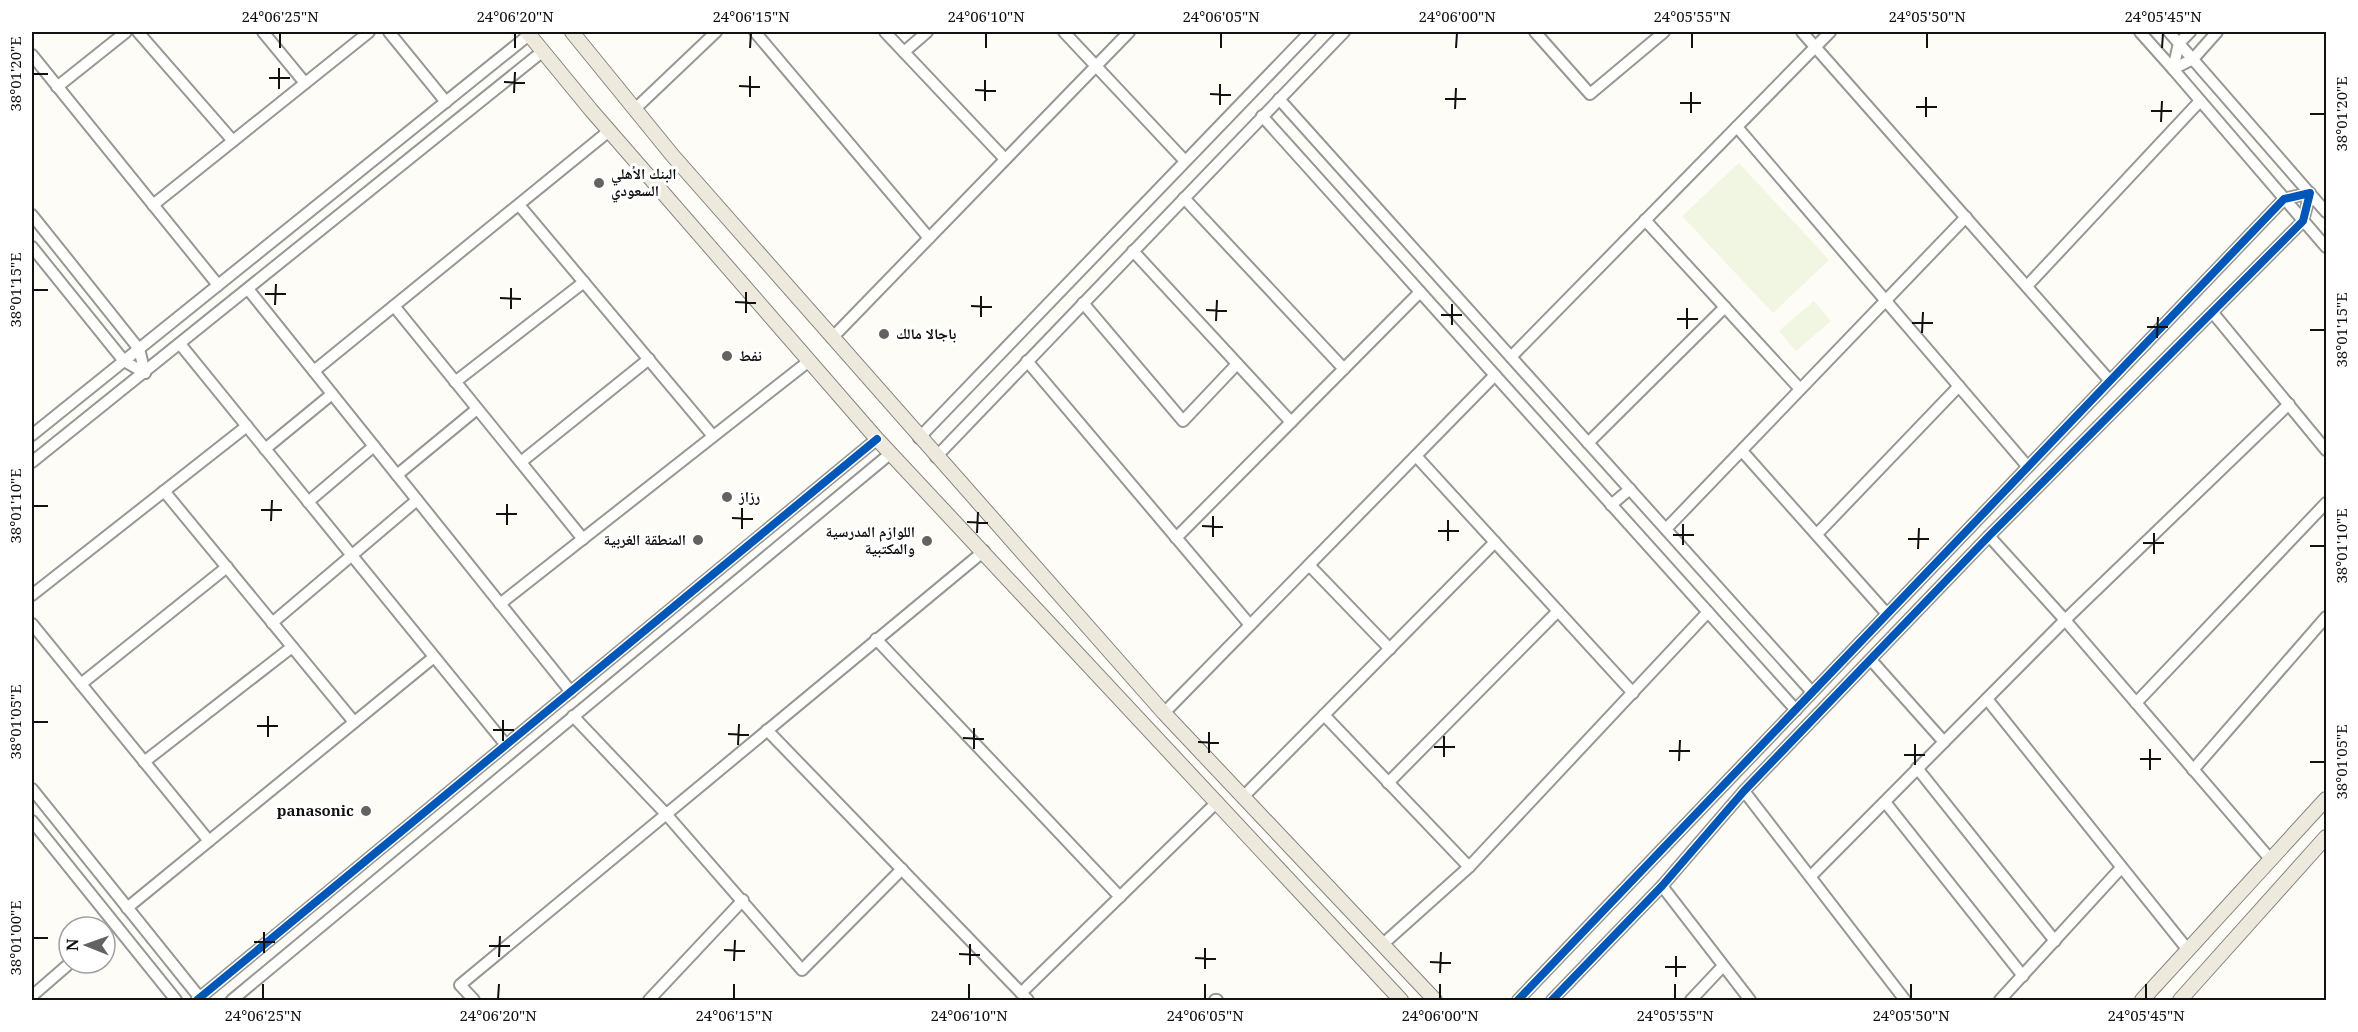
<svg xmlns="http://www.w3.org/2000/svg" width="2358" height="1032" font-family="'Noto Serif','Noto Naskh Arabic',serif">
	<style>
		.pitch { fill: #f0f6e1 }
		.lines { fill: none; stroke-linecap: round; stroke-linejoin: round }
		.minor-casing { stroke: #979795; stroke-width: 14 }
		.major-casing { stroke: #858482; stroke-width: 16 }
		.minor { stroke: #fffffe; stroke-width: 10 }
		.major { stroke: #ede9dc; stroke-width: 14 }
		.cycleway-casing { stroke: #fff; stroke-width: 11 }
		.cycleway { stroke: #0057b8; stroke-width: 8 }
		.ticks { fill: none; stroke: #111; stroke-width: 2 }
		.poi-dot { fill: #646362; stroke: #fff; stroke-width: 2 }
		.labels { text-anchor: middle; stroke-width: 6; stroke-linejoin: round; paint-order: stroke }
		.poi-label { font-size: 15px; font-weight: bold; fill: #111; stroke: #fff; text-anchor: start }
		.neatline { fill: none; stroke: #111; stroke-width: 2 }
		.ticks-label { font-size: 15px; text-anchor: middle; fill: #111 }
	</style>
	<rect width="100%" height="100%" fill="#fdfcf7"/>
	<g class="pitch">
		<path d="M1739 163 1829 260 1773 313 1682 216Z"/>
		<path d="M1814 301 1831 321 1796 351 1779 331Z"/>
	</g>
	<g class="lines">
		<g class="minor-casing">
			<g id="minor">
				<path d="M138 32 233 141"/>
				<path d="M263 32 305 83"/>
				<path d="M389 32 446 102"/>
				<path d="M755 32 929 238"/>
				<path d="M885 32 1005 159"/>
				<path d="M1064 32 1185 161"/>
				<path d="M1535 32 1590 94 1664 32"/>
				<path d="M1802 32 2110 381"/>
				<path d="M2140 32 2173 69 2193 59 2217 32"/>
				<path d="M2169 32 2326 212"/>
				<path d="M2190 32 2179 43 2173 69 2326 247"/>
				<path d="M904 52 927 32"/>
				<path d="M32 55 218 285"/>
				<path d="M57 87 126 32"/>
				<path d="M1279 99 1812 692"/>
				<path d="M635 109 716 32"/>
				<path d="M1262 116 1796 710"/>
				<path d="M1737 127 2028 467"/>
				<path d="M1184 198 1344 369"/>
				<path d="M153 205 369 32"/>
				<path d="M519 205 713 436"/>
				<path d="M32 215 139 349 145 373"/>
				<path d="M1645 220 1800 389"/>
				<path d="M32 247 124 361 145 373"/>
				<path d="M1133 251 1291 422"/>
				<path d="M2027 286 2200 101"/>
				<path d="M248 289 571 692"/>
				<path d="M1083 303 1183 421 1237 364"/>
				<path d="M394 306 583 539"/>
				<path d="M2213 313 2326 450"/>
				<path d="M832 338 1129 32"/>
				<path d="M180 344 506 745"/>
				<path d="M1511 357 1830 32"/>
				<path d="M1027 361 1250 625"/>
				<path d="M314 371 609 131"/>
				<path d="M455 382 584 282"/>
				<path d="M32 435 530 34"/>
				<path d="M919 438 1310 32"/>
				<path d="M1588 443 1725 307"/>
				<path d="M265 449 332 394"/>
				<path d="M1742 451 1887 614"/>
				<path d="M1416 456 1633 693"/>
				<path d="M936 457 1344 32"/>
				<path d="M32 462 543 51"/>
				<path d="M521 462 649 359"/>
				<path d="M397 475 477 409"/>
				<path d="M164 491 354 722"/>
				<path d="M308 502 374 446"/>
				<path d="M1611 505 1630 489"/>
				<path d="M1666 529 1966 217"/>
				<path d="M1817 534 1959 386"/>
				<path d="M1989 536 2065 620 2271 860"/>
				<path d="M1176 538 1420 292"/>
				<path d="M1309 565 1390 649"/>
				<path d="M32 595 247 426"/>
				<path d="M500 604 809 361"/>
				<path d="M272 623 417 500"/>
				<path d="M32 624 209 841"/>
				<path d="M876 639 1120 897"/>
				<path d="M1871 660 1944 742"/>
				<path d="M81 684 227 567"/>
				<path d="M1987 699 2188 950"/>
				<path d="M2136 703 2326 503"/>
				<path d="M1164 713 1495 375"/>
				<path d="M1324 715 1469 867"/>
				<path d="M573 716 666 814 802 970 902 869"/>
				<path d="M767 730 1028 1000"/>
				<path d="M144 762 292 647"/>
				<path d="M1917 768 2055 941"/>
				<path d="M2193 770 2326 617"/>
				<path d="M1388 783 1558 611"/>
				<path d="M32 789 200 998"/>
				<path d="M1744 791 1905 1000"/>
				<path d="M1243 797 1495 542"/>
				<path d="M1885 802 2023 976"/>
				<path d="M32 821 176 1000"/>
				<path d="M1811 876 2065 620 2289 404"/>
				<path d="M1662 886 1750 1000"/>
				<path d="M127 908 434 657"/>
				<path d="M1383 944 1469 867 1708 612"/>
				<path d="M1021 993 1216 803"/>
				<path d="M32 996 70 963"/>
				<path d="M197 1000 877 439"/>
				<path d="M232 1000 891 453"/>
				<path d="M474 1000 460 985 984 551"/>
				<path d="M649 1000 743 900"/>
				<path d="M1215 1000H1217"/>
				<path d="M1518 1000 2284 199 2310 193 2303 221 1989 536 1744 791 1662 886 1552 1000"/>
				<path d="M1691 1000 1723 966"/>
				<path d="M2000 1000 2121 868"/>
			</g>
		</g>
		<g class="major-casing">
			<g id="major">
				<path d="M527 32 591 110 877 439 1401 1000"/>
				<path d="M572 32 673 156 1164 713 1435 1000"/>
				<path d="M2142 1000 2326 799"/>
				<path d="M2180 1000 2326 837"/>
			</g>
		</g>
		<use href="#minor" class="minor"/>
		<use href="#major" class="major"/>
		<g class="cycleway-casing">
			<g id="cycleway">
				<path d="M197 1000 877 439"/>
				<path d="M1518 1000 2284 199 2310 193 2303 221 1989 536 1744 791 1662 886 1552 1000"/>
			</g>
		</g>
		<use href="#cycleway" class="cycleway"/>
	</g>
	<path class="ticks" d="M280 48V33M515 48V33M750 48 751 33M986 48V33M1221 48V33M1456 48 1457 33M1692 48V33M1927 48V33M2162 48 2163 33M33 74H48M269 78H290M504 82 525 83M739 86 760 87M279 89V68M975 90 996 91M514 93 515 72M1210 94 1231 95M750 97V76M1445 99H1466M985 101V80M1680 103H1701M1220 105V84M1916 107H1937M1455 109 1456 88M2151 111H2172M1691 113V92M2310 114H2325M1926 117V97M2161 122 2162 101M33 290H48M265 294H286M500 298 521 299M735 302 756 303M275 305 276 284M971 306 992 307M511 309V288M1206 310 1227 311M746 313V292M1441 315H1462M981 317V296M1677 319H1698M1216 321 1217 300M1912 323H1933M1452 325V304M2147 327H2168M1687 329V308M2310 330H2325M1922 333 1923 312M2157 338 2158 317M33 506H48M261 510H282M496 514H517M732 518 753 519M271 521 272 500M967 522 988 523M507 525V504M1202 526 1223 527M742 529V508M1438 531H1459M977 533 978 512M1673 535H1694M1213 537V516M1908 539H1929M1448 541V520M2143 543H2164M1683 545V524M2310 546H2325M1918 549 1919 528M2154 554V533M33 722H48M257 726H278M493 730H514M728 734 749 735M268 737V716M963 738 984 739M503 741V720M1198 742 1219 743M738 745 739 724M1434 747H1455M974 749V728M1669 751H1690M1209 753V732M1904 755H1925M1444 757V736M2140 759H2161M1679 761 1680 740M2310 762H2325M1915 765V744M2150 770V749M33 938H48M254 942H275M489 946H510M724 950 745 951M264 953V932M959 954 980 955M499 957 500 936M1195 958 1216 959M734 961 735 940M1430 962 1451 963M970 965V944M1665 967H1686M1205 969V948M1440 973 1441 952M1676 977V956M263 999V984M498 999 499 984M734 999V984M969 999V984M1205 999V984M1440 999V984M1675 999V984M1911 999V984M2146 999V984"/>
	<g class="poi-dot">
		<circle cx="599" cy="183" r="6"/>
		<circle cx="884" cy="334" r="6"/>
		<circle cx="727" cy="356" r="6"/>
		<circle cx="727" cy="497" r="6"/>
		<circle cx="698" cy="540" r="6"/>
		<circle cx="927" cy="541" r="6"/>
		<circle cx="366" cy="811" r="6"/>
	</g>
	<g class="labels">
		<g class="poi-label">
			<text x="611" y="179">البنك الأهلي<tspan x="611" dy="17">السعودي</tspan></text>
			<text x="896" y="339">باجالا مالك</text>
			<text x="739" y="361">نفط</text>
			<text x="739" y="502">رزاز</text>
			<text x="915" y="537" text-anchor="end">اللوازم المدرسية<tspan x="915" dy="17">والمكتبية</tspan></text>
			<text x="686" y="545" text-anchor="end">المنطقة الغربية</text>
			<text x="354" y="816" text-anchor="end">panasonic</text>
		</g>
	</g>
	<rect width="2358" height="1032" fill="none" stroke="#ffffff" stroke-width="66"/>
	<g transform="translate(87 945) rotate(271)"><circle r="28" fill="#ffffff" stroke="#a0a0a0" stroke-width="1.5"/>
	<path d="M0-4.5L10 22L0 15L-10 22Z" fill="#646362"/>
	<text y="-9" font-size="16" font-weight="bold" text-anchor="middle" fill="#111111">N</text>
	</g>
	<rect x="33" y="33" width="2292" height="966" class="neatline"/>
	<g class="ticks-label">
		<text x="280" y="22">24°06'25"N</text>
		<text x="515" y="22">24°06'20"N</text>
		<text x="751" y="22">24°06'15"N</text>
		<text x="986" y="22">24°06'10"N</text>
		<text x="1221" y="22">24°06'05"N</text>
		<text x="1457" y="22">24°06'00"N</text>
		<text x="1692" y="22">24°05'55"N</text>
		<text x="1927" y="22">24°05'50"N</text>
		<text x="2163" y="22">24°05'45"N</text>
		<text transform="translate(16 74) rotate(-90)" y="5">38°01'20"E</text>
		<text transform="translate(2342 114) rotate(-90)" y="5">38°01'20"E</text>
		<text transform="translate(16 290) rotate(-90)" y="5">38°01'15"E</text>
		<text transform="translate(2342 330) rotate(-90)" y="5">38°01'15"E</text>
		<text transform="translate(16 506) rotate(-90)" y="5">38°01'10"E</text>
		<text transform="translate(2342 546) rotate(-90)" y="5">38°01'10"E</text>
		<text transform="translate(16 722) rotate(-90)" y="5">38°01'05"E</text>
		<text transform="translate(2342 762) rotate(-90)" y="5">38°01'05"E</text>
		<text transform="translate(16 938) rotate(-90)" y="5">38°01'00"E</text>
		<text x="263" y="1021">24°06'25"N</text>
		<text x="498" y="1021">24°06'20"N</text>
		<text x="734" y="1021">24°06'15"N</text>
		<text x="969" y="1021">24°06'10"N</text>
		<text x="1205" y="1021">24°06'05"N</text>
		<text x="1440" y="1021">24°06'00"N</text>
		<text x="1675" y="1021">24°05'55"N</text>
		<text x="1911" y="1021">24°05'50"N</text>
		<text x="2146" y="1021">24°05'45"N</text>
	</g>
</svg>
